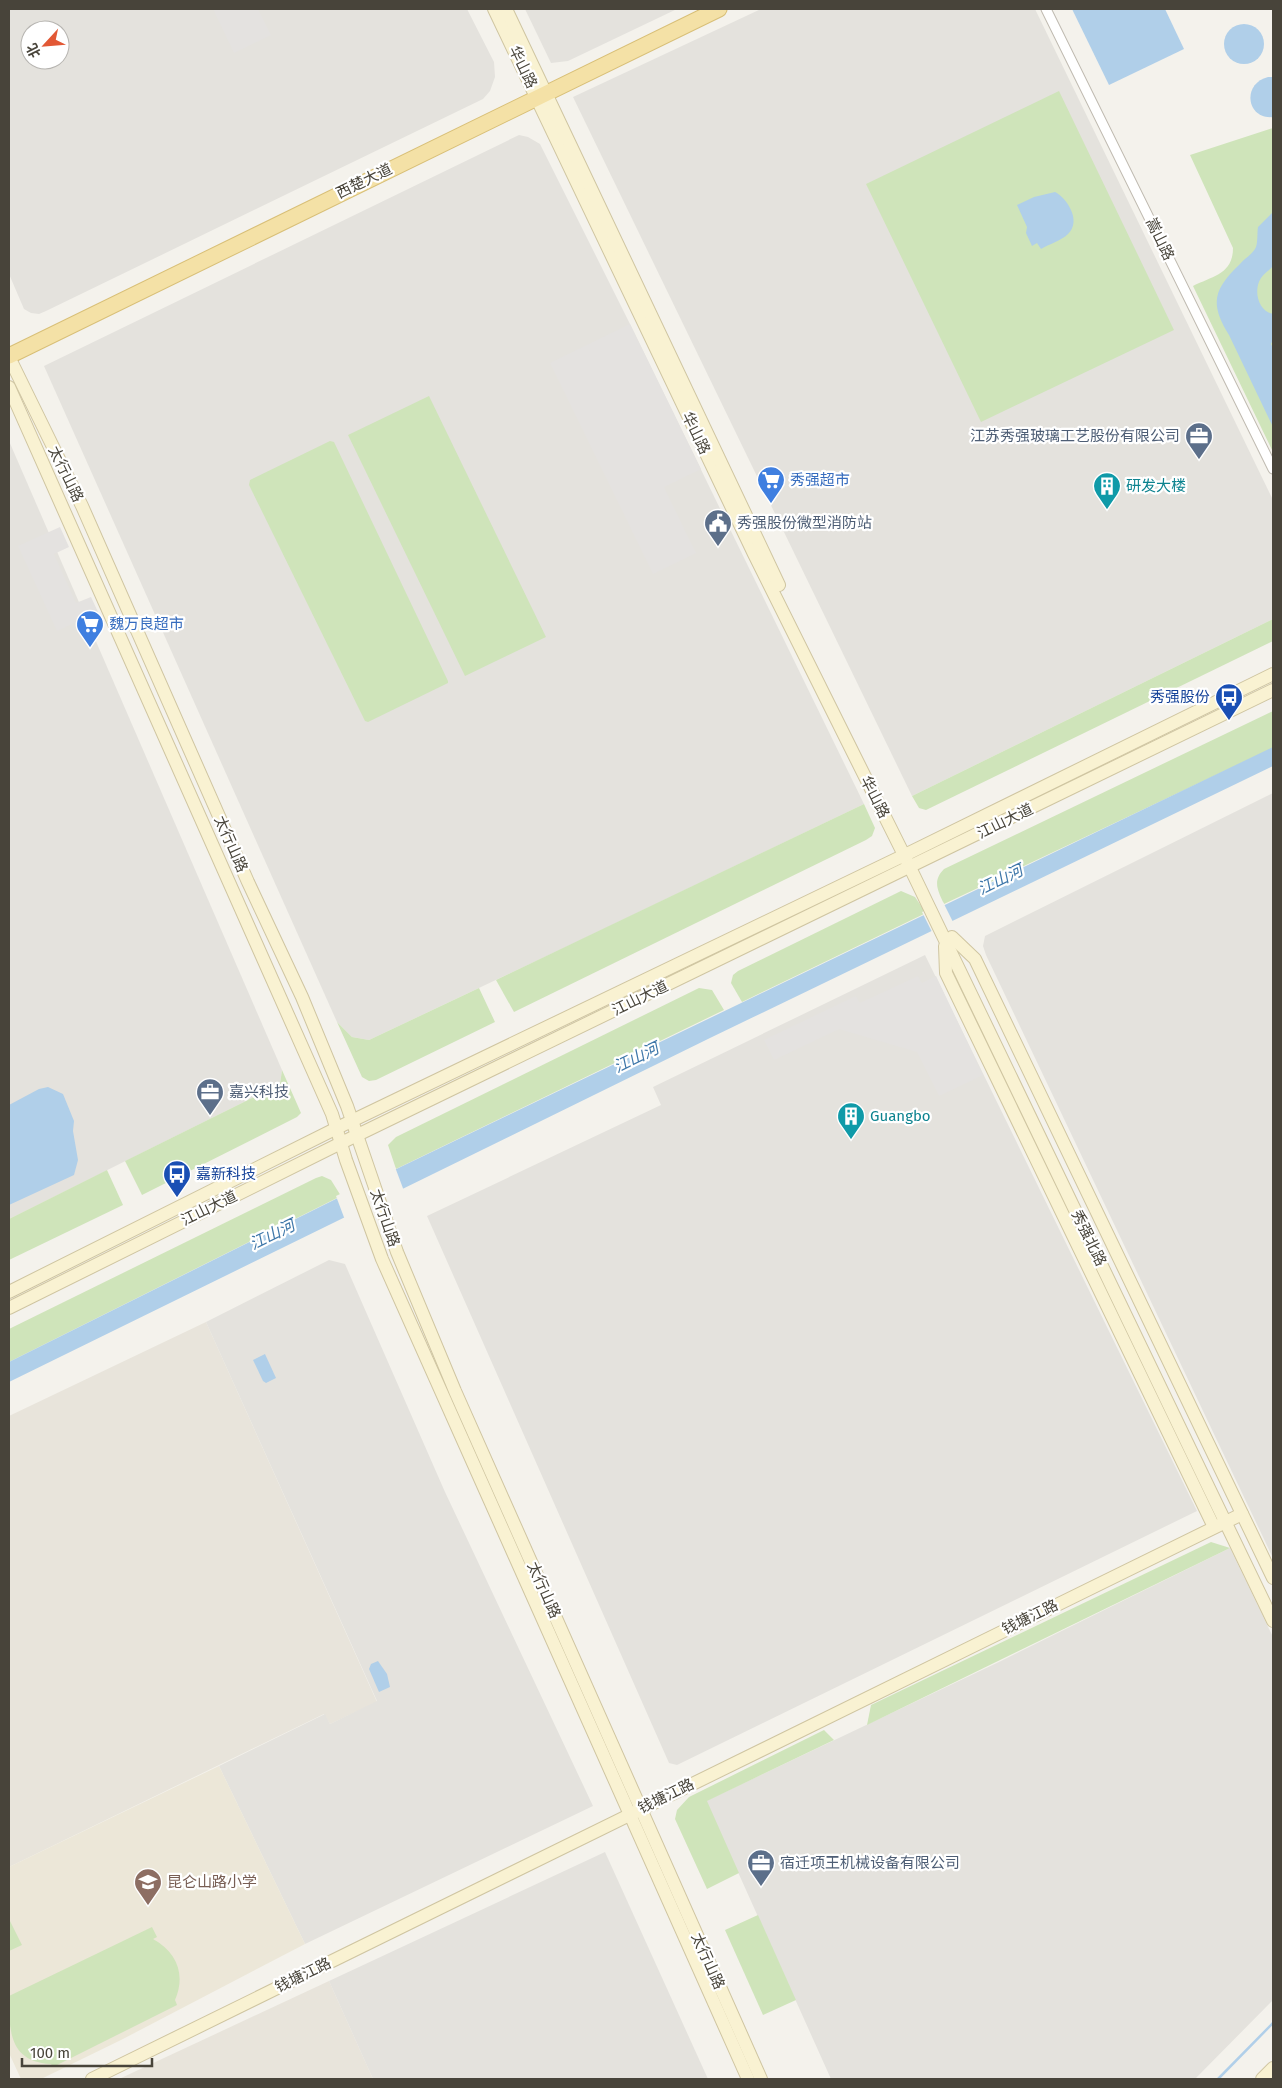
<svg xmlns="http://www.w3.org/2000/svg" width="1282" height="2088" font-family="'Fira Sans','Noto Sans SC',sans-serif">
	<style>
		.residential { fill: #e8e4db }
		.industrial { fill: #e4e2dd; fill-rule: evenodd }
		.education { fill: #ece7d8 }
		.green { fill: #cfe4ba }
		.parking { fill: #e4e2e0 }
		.water { fill: #b0cfe9 }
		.pier { fill: #f4f2ec }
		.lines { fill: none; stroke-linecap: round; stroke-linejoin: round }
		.stream { stroke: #b0cfe9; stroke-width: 2.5 }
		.street-casing { stroke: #bfbab0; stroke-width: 11 }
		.secondary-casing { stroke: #cfc5a1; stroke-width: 14 }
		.primary-casing { stroke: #d8bf77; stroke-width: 17 }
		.street { stroke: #fff; stroke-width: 9 }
		.secondary { stroke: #f9f2d2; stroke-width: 12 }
		.primary { stroke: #f4e1a6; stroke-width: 15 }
		.labels { text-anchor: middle; stroke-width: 4.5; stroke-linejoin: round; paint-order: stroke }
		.street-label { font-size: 15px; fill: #48443a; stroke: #fff }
		.service-label { font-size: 15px; fill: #4e5e75; stroke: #fff; text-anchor: start }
		.shop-label { font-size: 15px; fill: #366cbe; stroke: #fff; text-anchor: start }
		.culture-label { font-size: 15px; fill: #0d838f; stroke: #fff; text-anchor: start }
		.transit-label { font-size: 15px; fill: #164399; stroke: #fff; text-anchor: end }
		.education-label { font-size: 15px; fill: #785e54; stroke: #fff; text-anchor: start }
		.water-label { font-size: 16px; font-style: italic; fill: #3e77a9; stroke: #fff }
	</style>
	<rect width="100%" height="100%" fill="#f4f2ec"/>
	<g class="residential">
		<path d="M206 1322 377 1702 330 1724 324 1714 9 1867V1416Z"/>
		<path d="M329 1981 373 2079H119Z"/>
	</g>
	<g class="industrial">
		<path d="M9 9H467L494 62 495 77 490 91 483 99 46 311 39 314 31 313 24 309 9 274ZM30 30H60V60H30Z"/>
		<path d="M525 9H677L568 61 551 63Z"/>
		<path d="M761 9H1035L1273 500V619L912 796 573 97Z"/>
		<path d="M519 135 528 137 540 144 630 324 864 804 589 936 369 1040 352 1037 337 1022 44 366Z"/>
		<path d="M9 441 282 1070 280 1084 9 1219Z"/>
		<path d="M1273 793V1558L986 955 983 946 985 936Z"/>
		<path d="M925 955 1197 1511 677 1765 669 1763 427 1216 661 1105 653 1087Z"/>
		<path d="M329 1260 345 1264 445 1492 593 1806 305 1944 219 1766 325 1714 330 1724 377 1701 206 1322Z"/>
		<path d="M1230 1548 1273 1637V2000L1195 2079H831L706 1801 1001 1661Z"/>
		<path d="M605 1852 708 2079H373L329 1981Z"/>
	</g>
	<path class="education" d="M219 1766 305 1944 121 2040 41 2079H21L9 2053V1867Z"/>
	<g class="green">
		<path d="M1059 91 1174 330 981 422 866 184Z"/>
		<path d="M1273 128V452L1193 286C1213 276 1233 274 1233 248L1190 155Z"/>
		<path d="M429 396 546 637 465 676 348 435Z"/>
		<path d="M330 441 334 442 448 681V683L368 722 365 721 249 485 250 480Z"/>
		<path d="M1273 619V641L926 810 919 808 912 796Z"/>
		<path d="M1273 711V748L944 904C938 891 932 881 944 869Z"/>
		<path d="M864 804 875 828 872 836 866 840 514 1012 496 980Z"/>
		<path d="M901 891 915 897 926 913 742 1002 731 983 733 975 738 971Z"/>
		<path d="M479 988 495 1022 376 1080 369 1081 362 1077 337 1022 352 1037 369 1040Z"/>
		<path d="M699 988 712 990 724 1010 396 1169 388 1145 396 1137Z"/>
		<path d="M282 1070 301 1113 297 1117 142 1195 125 1161 280 1084Z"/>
		<path d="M107 1170 123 1205 9 1260V1219Z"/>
		<path d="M322 1176 331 1180 341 1196 9 1362V1329L316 1178Z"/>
		<path d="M1211 1542 1230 1548 867 1725 871 1705Z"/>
		<path d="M824 1730 834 1740 707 1801 739 1873 707 1889 675 1819 677 1810 689 1797Z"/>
		<path d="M758 1915 796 2000 763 2015 725 1930Z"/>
		<path d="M9 1919 22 1945 9 1951Z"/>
		<path d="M152 1927 157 1937 153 1939C177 1952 186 1975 175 2000L177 2005 53 2067 51 2064C8 2062 9 2028 9 1996Z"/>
	</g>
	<g class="parking">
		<path d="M213 9H258L271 35 234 53Z"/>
		<path d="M630 324 701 469 664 487 696 553 653 574 550 363Z"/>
		<path d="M60 527 69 547 54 554 76 603 91 597 98 612 57 631 18 546Z"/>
		<path d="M918 976 922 983 936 976 983 1075 939 1096 917 1052 839 1029 774 1060 764 1040 856 996 860 1003Z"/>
	</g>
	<g class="water">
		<path d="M1072 9H1165L1184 49 1109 85Z"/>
		<circle cx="1244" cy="44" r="20"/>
		<path d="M1268 77H1273V117C1247 120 1241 84 1268 77Z"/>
		<path d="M1055 192C1067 198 1082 221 1068 234 1061 241 1049 244 1041 249L1037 243 1032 246 1026 233 1027 227 1017 205 1034 197Z"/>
		<path d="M1273 212V266C1270 270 1264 273 1261 278 1253 290 1258 311 1273 314V340L1271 344 1273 348V427L1229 335C1209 303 1214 289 1240 264 1245 258 1253 254 1256 247 1258 241 1257 233 1258 227Z"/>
		<path d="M1273 747V766L710 1038 9 1382V1362L386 1174Z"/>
		<path d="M48 1087 63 1094 74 1121 73 1131 78 1160 74 1175 9 1205V1105L39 1089Z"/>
		<path d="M265 1354 276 1378 266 1383 263 1381 253 1360Z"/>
		<path d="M378 1661 387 1674 390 1687 379 1692 369 1669 371 1664Z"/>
	</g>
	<g class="pier">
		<path d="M943 902 954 924 933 934 922 912Z"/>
		<path d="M395 1167 404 1191 345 1220 336 1196Z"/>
	</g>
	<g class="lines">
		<path class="stream" d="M1218 2079 1273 2023"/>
		<g class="street-casing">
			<path id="street" d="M1046 9 1273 469"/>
		</g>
		<g class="secondary-casing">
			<g id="secondary">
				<path d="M494 9 754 554 904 855 1273 1621"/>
				<path d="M506 9 779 585"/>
				<path d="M9 357 82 506 248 882 302 997 347 1106 397 1252 455 1391 761 2079"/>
				<path d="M9 387 332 1114 346 1160 382 1259 748 2079"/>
				<path d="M952 937 975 959 1273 1578"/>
				<path d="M945 946 946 973 1214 1527"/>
				<path d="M9 1292 337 1128 911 852 1273 674"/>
				<path d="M9 1308 341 1143 1273 690"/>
				<path d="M92 2079 1242 1514"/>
				<path d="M1262 2079 1273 2068"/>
			</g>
		</g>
		<g class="primary-casing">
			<path id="primary" d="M9 356 719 9"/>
		</g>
		<use href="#street" class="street"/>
		<use href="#secondary" class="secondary"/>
		<use href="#primary" class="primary"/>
	</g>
	<defs>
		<g id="office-pin" transform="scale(1.4375)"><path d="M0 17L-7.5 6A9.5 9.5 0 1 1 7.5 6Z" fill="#5c6f8a" stroke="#fff"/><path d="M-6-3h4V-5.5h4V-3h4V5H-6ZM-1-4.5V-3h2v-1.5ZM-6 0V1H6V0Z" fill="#fff"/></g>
		<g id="supermarket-pin" transform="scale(1.4375)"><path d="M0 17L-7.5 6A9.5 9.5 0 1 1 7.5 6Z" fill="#3f7fe0" stroke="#fff"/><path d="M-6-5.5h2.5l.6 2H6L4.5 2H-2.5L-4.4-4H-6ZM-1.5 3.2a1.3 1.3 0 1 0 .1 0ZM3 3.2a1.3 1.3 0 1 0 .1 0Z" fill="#fff"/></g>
		<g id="building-pin" transform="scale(1.4375)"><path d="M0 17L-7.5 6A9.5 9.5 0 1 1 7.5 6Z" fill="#0f9aa8" stroke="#fff"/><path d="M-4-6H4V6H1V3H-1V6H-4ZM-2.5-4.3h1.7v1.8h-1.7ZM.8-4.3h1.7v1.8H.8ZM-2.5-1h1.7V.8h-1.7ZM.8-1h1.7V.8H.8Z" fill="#fff"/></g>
		<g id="civic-pin" transform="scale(1.4375)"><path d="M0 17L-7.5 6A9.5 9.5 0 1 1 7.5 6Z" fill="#5c6f8a" stroke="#fff"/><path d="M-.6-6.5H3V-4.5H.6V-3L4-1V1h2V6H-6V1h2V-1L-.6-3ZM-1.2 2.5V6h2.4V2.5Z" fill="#fff"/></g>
		<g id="bus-pin" transform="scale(1.4375)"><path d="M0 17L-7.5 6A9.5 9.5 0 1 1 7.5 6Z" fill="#1a4fb4" stroke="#fff"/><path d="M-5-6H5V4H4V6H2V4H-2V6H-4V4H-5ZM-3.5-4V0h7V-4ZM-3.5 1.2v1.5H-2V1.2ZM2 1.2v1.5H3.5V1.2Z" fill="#fff"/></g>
		<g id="school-pin" transform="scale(1.4375)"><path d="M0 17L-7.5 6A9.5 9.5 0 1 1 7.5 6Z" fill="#8d6e63" stroke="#fff"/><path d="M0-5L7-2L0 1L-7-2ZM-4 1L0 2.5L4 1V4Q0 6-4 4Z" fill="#fff"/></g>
	</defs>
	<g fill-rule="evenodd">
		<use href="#office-pin" x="1199" y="436"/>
		<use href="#supermarket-pin" x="771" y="480"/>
		<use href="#building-pin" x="1107" y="486"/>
		<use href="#civic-pin" x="718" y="523"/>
		<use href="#supermarket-pin" x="90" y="624"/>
		<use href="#bus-pin" x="1229" y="697"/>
		<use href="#office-pin" x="210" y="1092"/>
		<use href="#building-pin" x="851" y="1116"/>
		<use href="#bus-pin" x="177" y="1174"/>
		<use href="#office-pin" x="761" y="1863"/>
		<use href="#school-pin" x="148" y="1882"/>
	</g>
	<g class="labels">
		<g class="street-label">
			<text transform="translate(523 67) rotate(64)" y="5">华山路</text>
			<text transform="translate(364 181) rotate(-26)" y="5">西楚大道</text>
			<text transform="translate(1160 239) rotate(64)" y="5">嵩山路</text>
			<text transform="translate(696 433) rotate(64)" y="5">华山路</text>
			<text transform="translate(66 474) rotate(64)" y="5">太行山路</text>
			<text transform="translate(875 797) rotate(63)" y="5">华山路</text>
			<text transform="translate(1005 821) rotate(-26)" y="5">江山大道</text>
			<text transform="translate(231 844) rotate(66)" y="5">太行山路</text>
			<text transform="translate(640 998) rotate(-26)" y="5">江山大道</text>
			<text transform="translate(209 1208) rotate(-26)" y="5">江山大道</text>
			<text transform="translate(385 1218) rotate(71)" y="5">太行山路</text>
			<text transform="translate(1089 1238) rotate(64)" y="5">秀强北路</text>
			<text transform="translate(544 1590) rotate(66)" y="5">太行山路</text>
			<text transform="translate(1030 1617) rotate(-26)" y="5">钱塘江路</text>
			<text transform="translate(666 1796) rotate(-26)" y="5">钱塘江路</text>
			<text transform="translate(708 1961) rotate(66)" y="5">太行山路</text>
			<text transform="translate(303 1975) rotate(-26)" y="5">钱塘江路</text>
		</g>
		<g class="service-label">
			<text x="1180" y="441" text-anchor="end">江苏秀强玻璃工艺股份有限公司</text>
			<text x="737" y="528">秀强股份微型消防站</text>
			<text x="229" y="1097">嘉兴科技</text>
			<text x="780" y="1868">宿迁项王机械设备有限公司</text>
		</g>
		<g class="shop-label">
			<text x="790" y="485">秀强超市</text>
			<text x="109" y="629">魏万良超市</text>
		</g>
		<g class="culture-label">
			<text x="1126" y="491">研发大楼</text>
			<text x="870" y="1121">Guangbo</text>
		</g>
		<g class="transit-label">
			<text x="1210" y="702">秀强股份</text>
			<text x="196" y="1179" text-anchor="start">嘉新科技</text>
		</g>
		<g class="education-label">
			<text x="167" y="1887">昆仑山路小学</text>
		</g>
		<g class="water-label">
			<text transform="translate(1000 879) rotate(-26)" y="6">江山河</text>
			<text transform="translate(636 1057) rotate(-26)" y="6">江山河</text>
			<text transform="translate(272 1234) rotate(-26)" y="6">江山河</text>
		</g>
	</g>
	<rect width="1282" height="2088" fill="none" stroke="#48443a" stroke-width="20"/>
	<g transform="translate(45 45) rotate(244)"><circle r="24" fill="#ffffff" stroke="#b6b4b0"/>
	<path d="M0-4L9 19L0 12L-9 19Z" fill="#e25835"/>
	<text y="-8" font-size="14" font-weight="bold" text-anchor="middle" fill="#48443a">北</text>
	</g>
	<path d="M22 2058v8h130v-8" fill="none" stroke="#48443a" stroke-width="2.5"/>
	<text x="30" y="2058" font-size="15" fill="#48443a" stroke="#ffffff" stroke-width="4" paint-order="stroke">100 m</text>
</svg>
